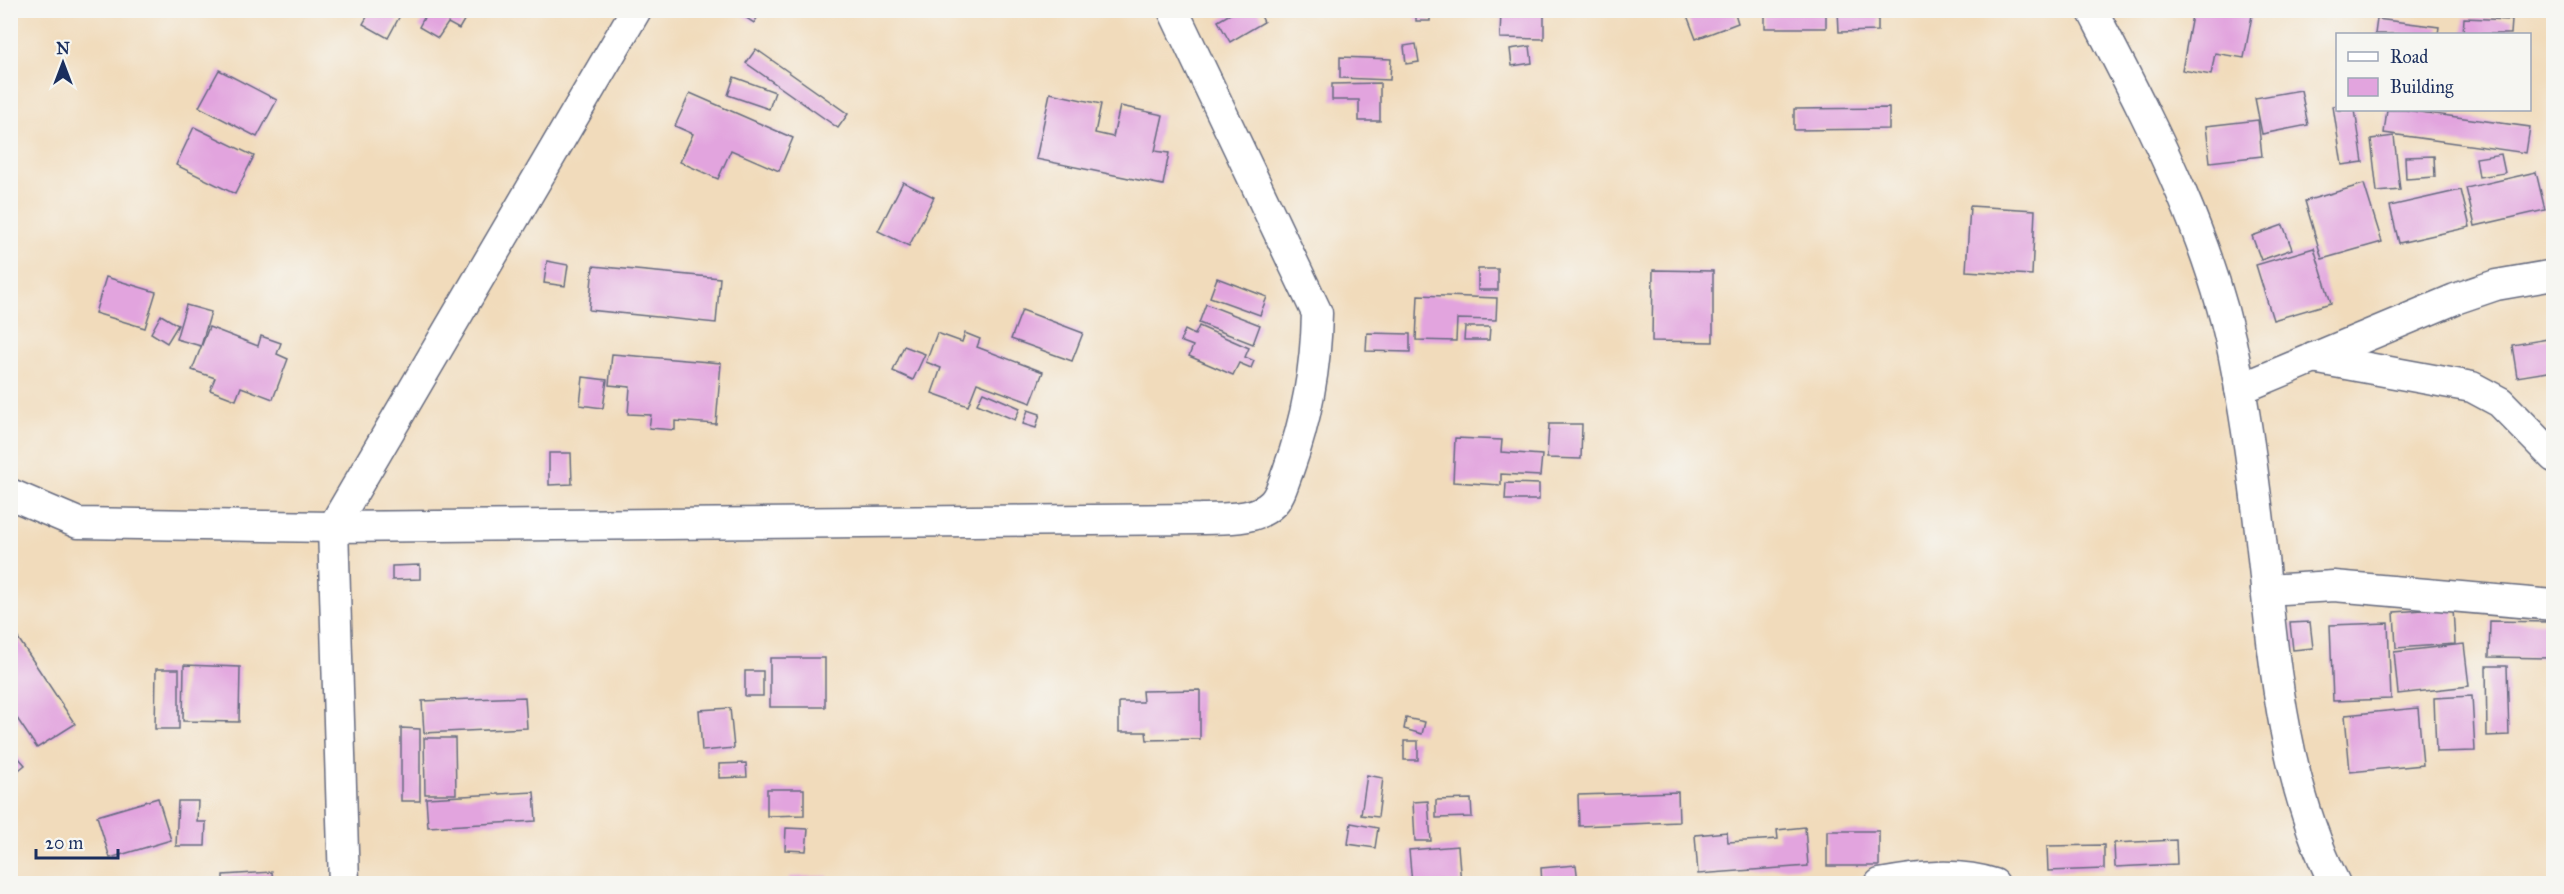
<svg xmlns="http://www.w3.org/2000/svg" width="2564" height="894" font-family="'IM FELL Great Primer',serif">
	<style>
		.building { fill: #e2a4de }
		.lines { fill: none; stroke-linecap: round; stroke-linejoin: round }
		.minor-casing { stroke: #666b7f; stroke-width: 33 }
		.minor { stroke: #fff; stroke-width: 30 }
	</style>
	<rect width="100%" height="100%" fill="#f6f6f2"/>
	<filter id="ink" filterUnits="userSpaceOnUse"><feTurbulence type="fractalNoise" baseFrequency=".0167" numOctaves="2"/><feDisplacementMap in="SourceGraphic" scale="12" xChannelSelector="R" yChannelSelector="G"/><feConvolveMatrix kernelMatrix="1 2 1 2 8 2 1 2 1" color-interpolation-filters="sRGB"/></filter>
	<filter id="wash" filterUnits="userSpaceOnUse"><feTurbulence type="fractalNoise" baseFrequency=".008" numOctaves="4" result="noise"/><feDisplacementMap in="SourceGraphic" scale="24" xChannelSelector="R" yChannelSelector="G"/><feGaussianBlur stdDeviation="1.35" result="paint"/><feColorMatrix in="noise" values="0 0 0 0 0 0 0 0 0 0 0 0 0 0 0 0 0 1.4 0 .05"/><feComposite in="paint" operator="in"/></filter>
	<g filter="url(#wash)">
		<rect width="100%" height="100%" fill="#f1dbbb"/>
		<g id="blocks">
			<g class="building">
				<path d="M371 10H403L388 38 363 24Z"/>
				<path d="M416 10H470L459 29 448 23 438 38 419 27 425 16Z"/>
				<path d="M734 10H762L754 23Z"/>
				<path d="M1237 10H1258L1264 22 1230 42 1218 21Z"/>
				<rect x="1416" y="10" width="14" height="11"/>
				<path d="M1501 10H1544V39L1500 38Z"/>
				<path d="M1685 10H1734L1738 23 1696 39Z"/>
				<rect x="1765" y="10" width="61" height="18"/>
				<path d="M1838 10H1878V31L1839 32Z"/>
				<path d="M2193 10H2253L2244 58 2215 53 2211 75 2182 70Z"/>
				<path d="M2464 18 2512 20 2511 34H2463Z"/>
				<path d="M2377 19 2439 27 2438 34H2375Z"/>
				<path d="M1416 44 1419 62 1406 64 1404 46Z"/>
				<path d="M1530 46 1532 63 1512 66 1510 49Z"/>
				<path d="M756 49 848 114 838 128 746 63Z"/>
				<path d="M1340 57 1391 59 1390 80 1340 78Z"/>
				<path d="M219 70 277 100 257 137 199 107Z"/>
				<path d="M734 77 775 92 769 109 728 95Z"/>
				<path d="M1380 83V121H1359V100H1332V84Z"/>
				<path d="M2301 90 2308 125 2262 134 2255 98Z"/>
				<path d="M690 93 793 138 779 171 731 150 718 179 680 162 693 134 675 126Z"/>
				<path d="M1050 93 1101 104 1095 133 1113 137 1120 106 1163 115 1155 151 1169 153 1163 185 1036 159Z"/>
				<path d="M2338 105V110H2355L2363 162 2342 165 2333 106Z"/>
				<path d="M1889 108V129L1794 130V109Z"/>
				<path d="M2387 110H2405L2530 127 2526 153 2384 133Z"/>
				<path d="M2258 120 2262 156 2210 162 2206 126Z"/>
				<path d="M194 127 254 156 235 194 176 165Z"/>
				<path d="M2554 134V154H2552L2550 135Z"/>
				<path d="M2394 136 2400 190 2377 192 2371 139Z"/>
				<path d="M2501 154 2505 173 2479 177 2476 158Z"/>
				<path d="M2434 156 2435 177 2406 179 2405 157Z"/>
				<path d="M2536 172 2545 210 2475 226 2466 188Z"/>
				<path d="M903 182 934 197 909 246 878 231Z"/>
				<path d="M2364 184 2382 242 2322 259 2305 201Z"/>
				<path d="M2461 190 2470 227 2399 243 2390 206Z"/>
				<path d="M1970 206 2035 210 2032 275 1966 271Z"/>
				<path d="M2283 225 2292 249 2261 260 2252 236Z"/>
				<path d="M2314 248 2331 303 2273 320 2256 265Z"/>
				<path d="M547 261 568 265 565 286 544 283Z"/>
				<path d="M593 266 720 278 716 323 589 310Z"/>
				<rect x="1478" y="269" width="20" height="21"/>
				<path d="M1653 270 1713 271V342L1652 341Z"/>
				<path d="M106 277 156 292 145 328 95 313Z"/>
				<path d="M1217 278 1267 297 1260 315 1210 297Z"/>
				<path d="M1418 295 1497 298 1496 320 1457 319 1456 341 1416 340Z"/>
				<path d="M1206 304 1260 325 1253 344 1199 323Z"/>
				<path d="M186 305 211 312 201 346 176 339Z"/>
				<path d="M1022 310 1083 333 1072 361 1011 339Z"/>
				<path d="M161 315 178 325 167 343 151 333Z"/>
				<path d="M1199 326 1249 348 1245 357 1254 361 1251 368 1239 363 1233 375 1189 356 1193 346 1180 341 1185 330 1195 335Z"/>
				<path d="M209 327 258 346 261 336 281 343 277 354 288 359 273 399 241 387 236 400 210 390 215 378 192 370Z"/>
				<path d="M1465 327H1490L1489 340H1464Z"/>
				<path d="M937 333 962 342 965 333 980 339 977 347 1043 372 1031 403 977 383 968 406 932 393 941 368 926 362Z"/>
				<path d="M1367 333 1410 334V352L1366 351Z"/>
				<path d="M2554 338V371L2517 377 2512 345Z"/>
				<path d="M904 346 925 354 913 380 893 371Z"/>
				<path d="M612 354 721 363 716 424 675 421V430L649 428 651 415 628 414 630 387 609 385Z"/>
				<path d="M583 377 607 380 603 408 580 405Z"/>
				<path d="M983 392 1020 408 1015 420 977 404Z"/>
				<path d="M1028 410 1040 414 1036 428 1023 424Z"/>
				<path d="M1549 424H1582L1581 459 1547 458Z"/>
				<path d="M1455 438 1502 440 1501 452 1542 455 1540 476 1501 474V485L1453 482Z"/>
				<path d="M549 453H571L572 484 549 485Z"/>
				<path d="M1506 483 1539 484V500H1505Z"/>
				<path d="M420 565V579L392 580V566Z"/>
				<path d="M2453 608 2455 644 2396 648 2394 612Z"/>
				<path d="M2490 621 2554 622V658L2489 657Z"/>
				<path d="M2310 622 2313 648 2293 650 2290 623Z"/>
				<path d="M2388 623 2391 699 2333 701 2330 625Z"/>
				<path d="M10 626 75 724 37 748 10 708Z"/>
				<path d="M2464 644 2469 686 2398 694 2394 652Z"/>
				<rect x="770" y="658" width="55" height="49"/>
				<path d="M184 665 240 667 239 722 183 721Z"/>
				<path d="M2486 666H2507L2509 735 2487 736Z"/>
				<path d="M156 669H179V729H155Z"/>
				<rect x="745" y="671" width="18" height="25"/>
				<path d="M1200 690V739L1147 740 1146 732H1119V702H1143L1142 691Z"/>
				<path d="M2472 696 2475 751 2436 752 2434 698Z"/>
				<path d="M525 697 527 728 424 733 422 701Z"/>
				<path d="M730 708 734 748 702 751 699 710Z"/>
				<path d="M2418 708 2423 765 2350 772 2345 715Z"/>
				<path d="M1406 718 1425 722 1422 734 1404 729Z"/>
				<path d="M401 728 420 729V801H401Z"/>
				<path d="M424 738H455L456 794H425Z"/>
				<rect x="1404" y="741" width="14" height="19"/>
				<path d="M10 748 25 765 10 777Z"/>
				<path d="M746 763 747 777 719 778V764Z"/>
				<path d="M1367 775 1383 778 1378 817 1361 815Z"/>
				<path d="M767 789H804V815L767 816Z"/>
				<path d="M534 792 536 821 428 827 426 798Z"/>
				<path d="M1678 792 1679 822 1579 826 1578 795Z"/>
				<path d="M158 798 171 840 110 858 97 816Z"/>
				<path d="M1471 799 1472 817 1436 818V800Z"/>
				<path d="M178 801H198L197 822H206L205 846H176Z"/>
				<path d="M1428 801 1431 841H1415L1413 802Z"/>
				<path d="M1351 823 1378 828 1375 848 1348 844Z"/>
				<path d="M1805 827 1808 866 1698 874 1695 835 1727 832 1728 842 1778 839 1777 830Z"/>
				<path d="M786 828 808 829 806 851 785 850Z"/>
				<rect x="1827" y="831" width="52" height="35"/>
				<path d="M2176 840 2177 864 2115 867 2114 843Z"/>
				<path d="M2104 845V869L2048 871 2047 846Z"/>
				<path d="M1458 846 1461 884H1412L1409 850Z"/>
				<path d="M1576 865 1578 882 1542 884 1541 868Z"/>
				<path d="M272 872 273 884H223V875Z"/>
				<path d="M828 876V884H789V877Z"/>
			</g>
		</g>
	</g>
	<g filter="url(#ink)">
		<use href="#blocks" fill-opacity="0" stroke="#666b7f" stroke-width="1.5"/>
		<g class="lines">
			<g class="minor-casing">
				<g id="minor">
					<path d="M2092 10C2151 124 2213 240 2236 367 2249 433 2257 501 2264 567 2275 675 2286 785 2335 884"/>
					<path d="M2313 358 2472 387 2500 402 2554 457"/>
					<path d="M2240 389 2455 299 2496 285 2554 275"/>
					<path d="M10 494 78 523 333 527 1201 519C1223 518 1255 521 1272 504 1280 497 1284 481 1288 471 1307 419 1316 368 1317 313L1173 10"/>
					<path d="M2266 590 2334 586 2554 605"/>
					<path d="M344 884 333 527 636 10"/>
					<path d="M1880 884C1916 877 1958 872 1994 884"/>
				</g>
			</g>
			<use href="#minor" class="minor"/>
		</g>
	</g>
	<rect width="2564" height="894" fill="none" stroke="#f6f6f2" stroke-width="36"/>
	<rect x="2336" y="33" width="195" height="78" fill="#f6f6f2" stroke="#9ea6b7" stroke-width="1.5"/>
	<rect x="2348" y="52" width="30" height="9" fill="#ffffff" stroke="#9ea6b7" stroke-width="1.5"/>
	<text x="2390" y="63" font-size="18" fill="#1b2f5e">Road</text>
	<rect x="2348" y="78" width="30" height="18" fill="#e2a4de" stroke="#9ea6b7" stroke-width="1.5"/>
	<text x="2390" y="93" font-size="18" fill="#1b2f5e">Building</text>
	<g transform="translate(63 63)" stroke="#f6f6f2" stroke-width="4.5" paint-order="stroke">
	<path d="M0-4.5L10 22L0 15L-10 22Z" fill="#1b2f5e"/>
	<text y="-9" font-size="16" font-weight="bold" text-anchor="middle" fill="#1b2f5e">N</text>
	</g>
	<path d="M36 849v9h82v-9" fill="none" stroke="#1b2f5e" stroke-width="3"/>
	<text x="45" y="849" font-size="18" fill="#1b2f5e" stroke="#f6f6f2" stroke-width="4.5" paint-order="stroke">20 m</text>
</svg>
